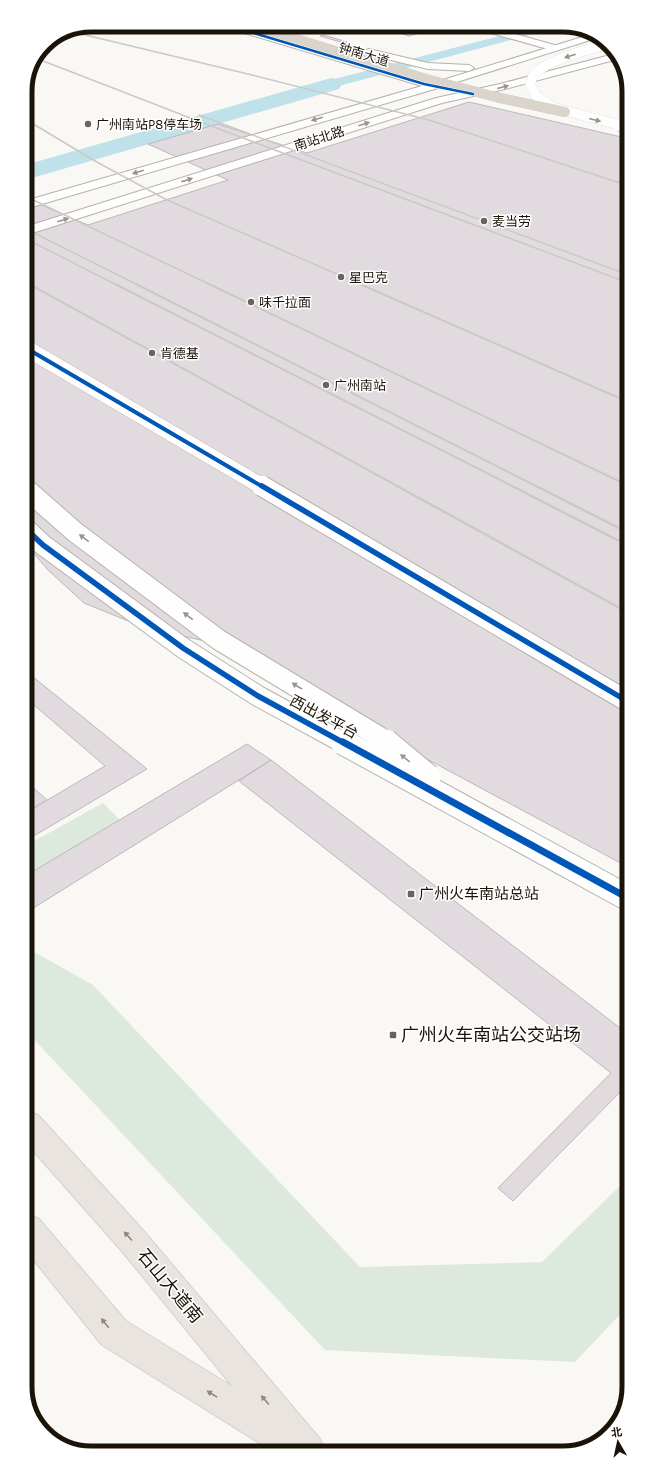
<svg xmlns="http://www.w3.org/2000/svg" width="654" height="1478" font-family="Karla,'Noto Sans SC',sans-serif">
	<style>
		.green { fill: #dce9dc }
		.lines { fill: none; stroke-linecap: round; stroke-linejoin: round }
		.canal { fill: #bfe2ea; fill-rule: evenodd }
		.river { fill: #bfe2ea; fill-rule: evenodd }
		.building { fill: #e1dbe0; stroke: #bcb7bb }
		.street-casing { stroke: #b6b1aa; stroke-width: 2 }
		.secondary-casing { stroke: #b6b1aa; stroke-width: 2 }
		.primary-casing { stroke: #d4d2ce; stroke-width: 2 }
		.street { fill: #fefefe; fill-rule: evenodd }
		.secondary { fill: #fefefe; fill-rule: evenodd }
		.primary { fill: #e9e4df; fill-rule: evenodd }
		.rail-far2 { stroke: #cac9c7; stroke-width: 1.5 }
		.rail-far1 { stroke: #cac9c7; stroke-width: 2 }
		.rail { stroke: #cac9c7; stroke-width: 2.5 }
		.secondary-bridge-far4-casing { stroke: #b6b1aa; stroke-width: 10; stroke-linecap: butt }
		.secondary-bridge-far3-casing { stroke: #b6b1aa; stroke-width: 13; stroke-linecap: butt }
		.secondary-bridge-far2-casing { stroke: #b6b1aa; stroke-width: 17; stroke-linecap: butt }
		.secondary-bridge-far1-casing { stroke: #b6b1aa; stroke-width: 22; stroke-linecap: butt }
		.secondary-bridge-casing { stroke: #b6b1aa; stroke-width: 27; stroke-linecap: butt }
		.highway-bridge-casing { stroke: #d4d2ce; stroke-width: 10; stroke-linecap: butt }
		.secondary-bridge-far4 { stroke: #fefefe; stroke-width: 10 }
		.secondary-bridge-far3 { stroke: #fefefe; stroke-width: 12 }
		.secondary-bridge-far2 { stroke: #fefefe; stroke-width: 16 }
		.secondary-bridge-far1 { stroke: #fefefe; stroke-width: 20 }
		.secondary-bridge { stroke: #fefefe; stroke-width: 25 }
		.highway-bridge { stroke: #dbd4cb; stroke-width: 10 }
		.cycleway-far3-casing { stroke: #fff; stroke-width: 3.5 }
		.cycleway-far2-casing { stroke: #fff; stroke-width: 6 }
		.cycleway-far1-casing { stroke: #fff; stroke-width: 8 }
		.cycleway-casing { stroke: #fff; stroke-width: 10 }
		.cycleway-far3 { stroke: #0057b8; stroke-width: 2.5 }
		.cycleway-far2 { stroke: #0057b8; stroke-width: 4 }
		.cycleway-far1 { stroke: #0057b8; stroke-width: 5.5 }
		.cycleway { stroke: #0057b8; stroke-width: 7 }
		.oneway { fill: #98948f }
		.oneway2 { fill: #8d867e }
		.poi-dot { fill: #6a635b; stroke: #fff; stroke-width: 1.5 }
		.labels { text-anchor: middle; stroke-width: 3; stroke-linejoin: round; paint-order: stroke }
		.far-street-label { font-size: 13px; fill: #1c1308; stroke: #fff }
		.far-poi-label { font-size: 13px; fill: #1c1308; stroke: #fff; text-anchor: start }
		.street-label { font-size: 15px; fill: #1c1308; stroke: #fff }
		.poi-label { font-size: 15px; fill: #1c1308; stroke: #fff; text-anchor: start }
		.near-poi-label { font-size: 18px; fill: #1c1308; stroke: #fff; text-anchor: start }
		.near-street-label { font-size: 18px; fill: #1c1308; stroke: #fff }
		.rim { fill: none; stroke: #1c1308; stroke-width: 5 }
	</style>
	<rect width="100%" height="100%" fill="#faf8f5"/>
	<g class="green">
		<path d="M103 803 120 820 27 876V845Z"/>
		<path d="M27 948 93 985 360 1267 542 1262 628 1178 629 1305 575 1362 325 1350 28 1033Z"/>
	</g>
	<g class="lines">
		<path class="canal" d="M542 25H560L559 27 335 87H327L325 84 327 81Z"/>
		<path class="river" d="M331 78 339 79 342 84 339 89 25 180V165Z"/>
	</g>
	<g class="building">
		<path d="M373 25H448L409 36Z"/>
		<path d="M324 35 347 42 344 43 320 36Z"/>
		<path d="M469 102 626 138 628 867 209 642 143 627 84 603 48 570 26 544 25 198 88 225 228 180 148 144 218 124 307 153Z"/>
		<path d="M27 672 147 769 27 840V812L105 766 27 699Z"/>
		<path d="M247 744 271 760 27 912V875Z"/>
		<path d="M271 760 628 1034V1084L513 1201 498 1188 611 1073 239 781Z"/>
		<path d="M27 782 47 800 27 812Z"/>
	</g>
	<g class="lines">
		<g class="street-casing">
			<path id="street" d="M483 25 558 46 560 48 555 51 480 30 478 28 480 26Z"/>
		</g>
		<g class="secondary-casing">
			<g id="secondary">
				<path d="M91 25H99L97 27 86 30 83 28Z"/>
				<path d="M223 25H237L433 83 592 34 600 37 438 88 25 209V201L422 86 224 27Z"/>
				<path d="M369 49 428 63 469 65 474 68 469 71 428 69 366 54 364 52 366 50Z"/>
				<path d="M614 54 618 59 505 89 442 103 26 235 25 227 436 98 500 84Z"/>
			</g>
		</g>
		<g class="primary-casing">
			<path id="primary" d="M28 1111 38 1115 142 1229 320 1439 325 1451 274 1452 102 1345 28 1253V1214L39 1219 126 1321 233 1387 120 1249 28 1145Z"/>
		</g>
		<use href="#street" class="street"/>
		<use href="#secondary" class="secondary"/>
		<use href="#primary" class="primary"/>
		<g class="rail-far2">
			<path d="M73 32 252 75 429 120 626 185"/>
			<path d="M38 59 211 126 626 282"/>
			<path d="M199 115 626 274"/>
			<path d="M25 119 95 161 167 200 362 285"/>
			<path d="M25 196 211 285"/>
			<path d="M26 229 138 285"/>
			<path d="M26 239 117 285"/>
			<path d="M26 283 31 285"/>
		</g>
		<g class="rail-far1">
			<path d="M29 284 399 487"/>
			<path d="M115 284 514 487"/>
			<path d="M136 284 538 487"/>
			<path d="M209 284 627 485"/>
			<path d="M360 284 626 401"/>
		</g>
		<g class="rail">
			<path d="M397 486 627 612"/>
			<path d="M512 486 627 545"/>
			<path d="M536 486 627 532"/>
		</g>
		<g class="secondary-bridge-far4-casing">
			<path id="secondary-bridge-far4" d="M607 44C590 49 542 61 533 76 532 78 531 82 530 84L536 96 555 108 623 126"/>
		</g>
		<g class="secondary-bridge-far3-casing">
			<path id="secondary-bridge-far3" d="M619 125 626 127"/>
		</g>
		<g class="secondary-bridge-far2-casing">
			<path id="secondary-bridge-far2" d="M26 348 263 487"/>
		</g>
		<g class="secondary-bridge-far1-casing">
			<g id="secondary-bridge-far1">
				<path d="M262 486 627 701"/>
				<path d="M26 489 75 532 219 640 378 736 387 743"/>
				<path d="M26 529 43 545 183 648 258 696 344 743"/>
			</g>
		</g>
		<g class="secondary-bridge-casing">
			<g id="secondary-bridge">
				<path d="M343 742 628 898"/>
				<path d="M386 742 428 777"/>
			</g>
		</g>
		<g class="highway-bridge-casing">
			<path id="highway-bridge" d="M251 25 426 79 496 97 565 112"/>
		</g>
		<use href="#secondary-bridge-far4" class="secondary-bridge-far4"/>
		<use href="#secondary-bridge-far3" class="secondary-bridge-far3"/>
		<use href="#secondary-bridge-far2" class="secondary-bridge-far2"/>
		<use href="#secondary-bridge-far1" class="secondary-bridge-far1"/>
		<use href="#secondary-bridge" class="secondary-bridge"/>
		<use href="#highway-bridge" class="highway-bridge"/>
		<g class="cycleway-far3-casing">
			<path id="cycleway-far3" d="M227 25 424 84 473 94"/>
		</g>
		<g class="cycleway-far2-casing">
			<path id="cycleway-far2" d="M26 348 263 487"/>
		</g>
		<g class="cycleway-far1-casing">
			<g id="cycleway-far1">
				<path d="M262 486 627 701"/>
				<path d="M26 529 43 545 183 648 258 696 344 743"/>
			</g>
		</g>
		<g class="cycleway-casing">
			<path id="cycleway" d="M343 742 628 898"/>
		</g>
		<use href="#cycleway-far3" class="cycleway-far3"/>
		<use href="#cycleway-far2" class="cycleway-far2"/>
		<use href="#cycleway-far1" class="cycleway-far1"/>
		<use href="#cycleway" class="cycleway"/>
	</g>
	<defs><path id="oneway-solid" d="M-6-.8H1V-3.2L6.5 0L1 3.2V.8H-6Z"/></defs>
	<g class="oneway">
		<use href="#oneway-solid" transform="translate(570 56) rotate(163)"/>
		<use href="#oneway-solid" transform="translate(503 87) rotate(-14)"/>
		<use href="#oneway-solid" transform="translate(317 119) rotate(164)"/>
		<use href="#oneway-solid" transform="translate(595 120) rotate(14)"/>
		<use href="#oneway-solid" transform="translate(364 124) rotate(-18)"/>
		<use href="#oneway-solid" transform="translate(138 172) rotate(164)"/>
		<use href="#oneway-solid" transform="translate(187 180) rotate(-18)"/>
		<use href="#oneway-solid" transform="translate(63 220) rotate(-18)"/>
		<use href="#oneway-solid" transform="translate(84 538) rotate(-143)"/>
		<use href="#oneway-solid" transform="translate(188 616) rotate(-143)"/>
		<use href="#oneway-solid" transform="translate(297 686) rotate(-148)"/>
		<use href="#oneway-solid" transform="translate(405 758) rotate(-141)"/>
	</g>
	<g class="oneway2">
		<use href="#oneway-solid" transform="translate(128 1236) rotate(-132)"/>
		<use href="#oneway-solid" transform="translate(105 1323) rotate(-129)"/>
		<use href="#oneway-solid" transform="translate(212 1394) rotate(-148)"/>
		<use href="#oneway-solid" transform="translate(265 1400) rotate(-130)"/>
	</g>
	<g class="poi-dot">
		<circle cx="88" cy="124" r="4"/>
		<circle cx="484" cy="221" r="4"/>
		<circle cx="341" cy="277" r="4"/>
		<circle cx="251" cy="302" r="4"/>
		<circle cx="152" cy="353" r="4"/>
		<circle cx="326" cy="385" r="4"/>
		<rect x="407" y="890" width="8" height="8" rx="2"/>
		<rect x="389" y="1031" width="8" height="8" rx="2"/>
	</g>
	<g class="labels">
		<g class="far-street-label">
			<text transform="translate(364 54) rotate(17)" y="5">钟南大道</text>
			<text transform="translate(319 138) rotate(-18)" y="5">南站北路</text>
		</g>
		<g class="far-poi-label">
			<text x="96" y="129">广州南站P8停车场</text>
			<text x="492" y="226">麦当劳</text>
			<text x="349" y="282">星巴克</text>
			<text x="259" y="307">味千拉面</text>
			<text x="160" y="358">肯德基</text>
			<text x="334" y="390">广州南站</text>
		</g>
		<g class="street-label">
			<text transform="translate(324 717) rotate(28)" y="5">西出发平台</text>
		</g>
		<g class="poi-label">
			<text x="419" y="899">广州火车南站总站</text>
		</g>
		<g class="near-poi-label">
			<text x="401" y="1041">广州火车南站公交站场</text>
		</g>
		<g class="near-street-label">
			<text transform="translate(170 1286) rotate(50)" y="6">石山大道南</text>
		</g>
	</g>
	<path d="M0 0H654V1478H0ZM91 32H563A59 59 0 0 1 622 91V1387A59 59 0 0 1 563 1446H91A59 59 0 0 1 32 1387V91A59 59 0 0 1 91 32Z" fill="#fff" fill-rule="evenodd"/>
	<path class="rim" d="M91 32H563A59 59 0 0 1 622 91V1387A59 59 0 0 1 563 1446H91A59 59 0 0 1 32 1387V91A59 59 0 0 1 91 32Z"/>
	<g transform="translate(618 1442) rotate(351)" stroke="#ffffff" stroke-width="3" paint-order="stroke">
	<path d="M0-3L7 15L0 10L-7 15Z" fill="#1c1308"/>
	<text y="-6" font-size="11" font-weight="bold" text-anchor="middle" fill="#1c1308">北</text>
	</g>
</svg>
